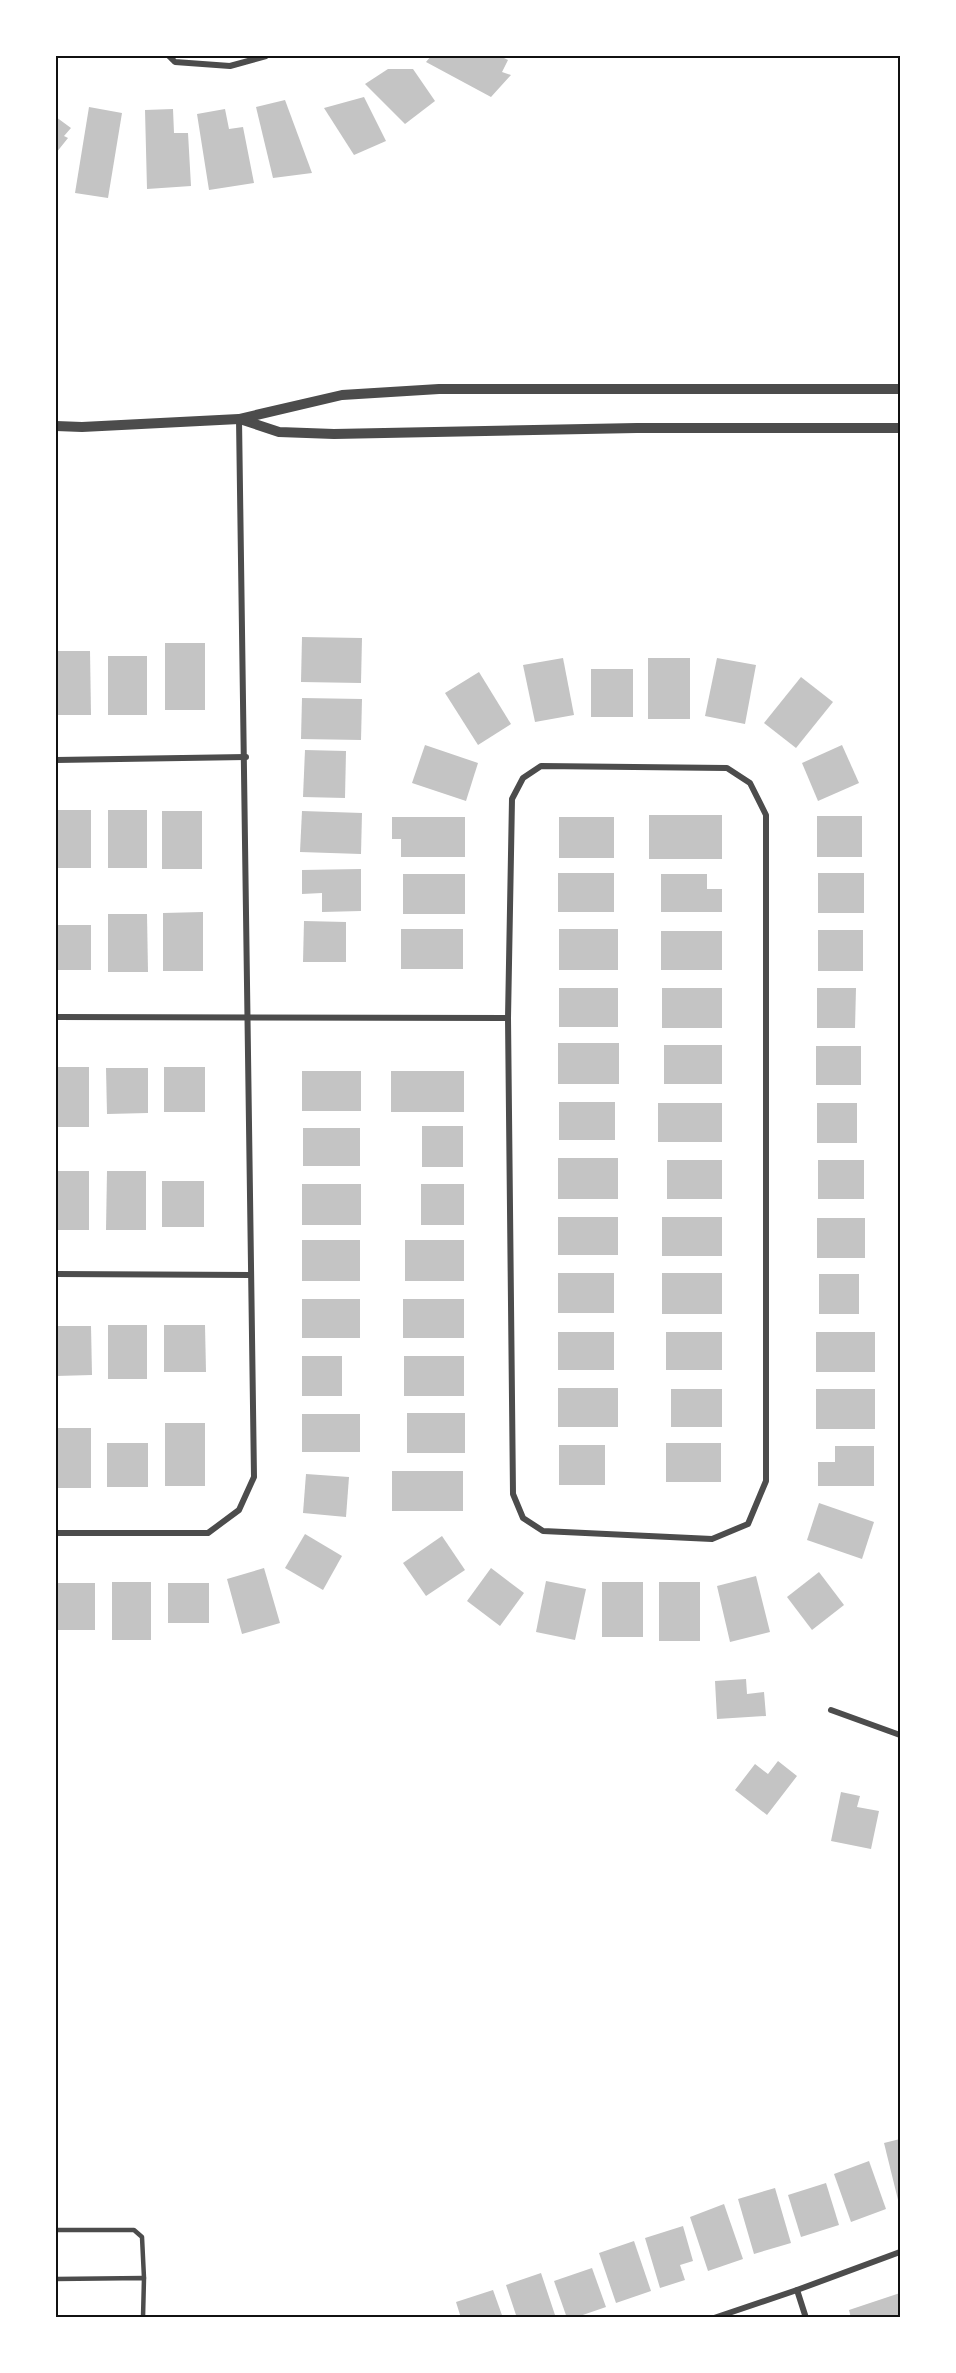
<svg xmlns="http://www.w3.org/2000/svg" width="956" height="2373" font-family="'DejaVu Sans',sans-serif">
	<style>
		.building { fill: #c4c4c4 }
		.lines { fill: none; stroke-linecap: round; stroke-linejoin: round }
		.service { stroke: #4c4c4c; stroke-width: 4.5 }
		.minor { stroke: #4c4c4c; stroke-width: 6 }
		.tertiary { stroke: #4c4c4c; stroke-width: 10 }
		.neatline { fill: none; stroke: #111; stroke-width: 2 }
	</style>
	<rect width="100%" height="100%" fill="#fff"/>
	<g class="building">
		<path d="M431 56H500L508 60 502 72 511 75 491 97 426 62Z"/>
		<path d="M388 69H413L435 101 405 124 365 84Z"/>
		<path d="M364 97 386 141 354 155 324 108Z"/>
		<path d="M285 100 312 173 273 178 256 107Z"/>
		<path d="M89 107 122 113 108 198 75 193Z"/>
		<path d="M173 109 174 133H188L191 186 147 189 145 110Z"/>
		<path d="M225 109 229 129 243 127 254 183 209 190 197 114Z"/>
		<path d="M56 117 71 128 64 136 68 138 56 153Z"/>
		<path d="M302 637 362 638 361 683 301 682Z"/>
		<rect x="165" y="643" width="40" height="67"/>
		<path d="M56 651H90L91 715H56Z"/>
		<rect x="108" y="656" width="39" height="59"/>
		<path d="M563 658 574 715 535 722 523 665Z"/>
		<rect x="648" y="658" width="42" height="61"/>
		<path d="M717 658 756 665 745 724 705 716Z"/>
		<rect x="591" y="669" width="42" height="48"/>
		<path d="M479 672 511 724 478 745 445 693Z"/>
		<path d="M801 677 833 702 796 748 764 723Z"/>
		<path d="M302 698 362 699 361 740 301 739Z"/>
		<path d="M425 745 478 763 466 801 412 783Z"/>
		<path d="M842 745 859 783 818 801 802 763Z"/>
		<path d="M305 750 346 751 345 798 303 797Z"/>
		<rect x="56" y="810" width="35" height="58"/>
		<rect x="108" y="810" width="39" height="58"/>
		<rect x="162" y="811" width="40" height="58"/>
		<path d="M302 811 362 813 361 854 300 852Z"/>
		<rect x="649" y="815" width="73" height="44"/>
		<rect x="817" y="816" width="45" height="41"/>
		<path d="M392 817H465V857H401V839H392Z"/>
		<rect x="559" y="817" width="55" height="41"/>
		<path d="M361 869V911L322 912V893L302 894V870Z"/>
		<rect x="558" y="873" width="56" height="39"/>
		<rect x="818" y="873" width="46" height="40"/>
		<rect x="403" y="874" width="62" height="40"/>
		<path d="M661 874H707V889H722V912H661Z"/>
		<path d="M203 912V971H163V913Z"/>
		<path d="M108 914H147L148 972H108Z"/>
		<path d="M304 921 346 922V962H303Z"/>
		<rect x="56" y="925" width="35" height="45"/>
		<rect x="401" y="929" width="62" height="40"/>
		<rect x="559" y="929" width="59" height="41"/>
		<rect x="818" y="930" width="45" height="41"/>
		<rect x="661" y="931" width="61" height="39"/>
		<rect x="559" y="988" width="59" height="39"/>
		<rect x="662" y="988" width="60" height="40"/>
		<path d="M817 988H856L855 1028H817Z"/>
		<rect x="558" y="1043" width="61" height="41"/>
		<rect x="664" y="1045" width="58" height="39"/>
		<rect x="816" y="1046" width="45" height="39"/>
		<rect x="56" y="1067" width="33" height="60"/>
		<rect x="164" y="1067" width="41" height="45"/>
		<path d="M106 1068H148V1113L107 1114Z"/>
		<rect x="302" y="1071" width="59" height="40"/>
		<rect x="391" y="1071" width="73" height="41"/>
		<rect x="559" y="1102" width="56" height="38"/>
		<rect x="658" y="1103" width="64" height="39"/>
		<rect x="817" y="1103" width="40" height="40"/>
		<rect x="422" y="1126" width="41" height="41"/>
		<rect x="303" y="1128" width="57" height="38"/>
		<rect x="558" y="1158" width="60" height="41"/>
		<rect x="667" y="1160" width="55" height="39"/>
		<rect x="818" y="1160" width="46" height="39"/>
		<rect x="56" y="1171" width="33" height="59"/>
		<path d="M107 1171H146V1230H106Z"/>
		<rect x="162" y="1181" width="42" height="46"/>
		<rect x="302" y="1184" width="59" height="41"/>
		<rect x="421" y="1184" width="43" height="41"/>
		<rect x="558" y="1217" width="60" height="38"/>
		<rect x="662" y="1217" width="60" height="39"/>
		<rect x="817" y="1218" width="48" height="40"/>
		<rect x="302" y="1240" width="58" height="41"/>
		<rect x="405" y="1240" width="59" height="41"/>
		<rect x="558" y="1273" width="56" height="40"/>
		<rect x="662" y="1273" width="60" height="41"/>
		<rect x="819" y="1274" width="40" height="40"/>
		<rect x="302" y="1299" width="58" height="39"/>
		<rect x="403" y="1299" width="61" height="39"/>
		<rect x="108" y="1325" width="39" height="54"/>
		<path d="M164 1325H205L206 1372H164Z"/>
		<path d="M56 1326H91L92 1375 56 1376Z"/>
		<rect x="558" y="1332" width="56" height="38"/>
		<rect x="666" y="1332" width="56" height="38"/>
		<rect x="816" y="1332" width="59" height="40"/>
		<rect x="302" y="1356" width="40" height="40"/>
		<rect x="404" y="1356" width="60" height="40"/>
		<rect x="558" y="1388" width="60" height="39"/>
		<rect x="671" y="1389" width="51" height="38"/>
		<rect x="816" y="1389" width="59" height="40"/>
		<rect x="407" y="1413" width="58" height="40"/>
		<rect x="302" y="1414" width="58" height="38"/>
		<rect x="165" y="1423" width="40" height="63"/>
		<rect x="56" y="1428" width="35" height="60"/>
		<rect x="107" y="1443" width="41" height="44"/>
		<rect x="666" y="1443" width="55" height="39"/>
		<rect x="559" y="1445" width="46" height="40"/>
		<path d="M835 1446H874V1486H818V1462H835Z"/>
		<rect x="392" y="1471" width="71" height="40"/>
		<path d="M306 1474 349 1477 346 1517 303 1513Z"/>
		<path d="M819 1503 874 1522 862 1559 807 1540Z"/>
		<path d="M305 1534 342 1556 323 1590 285 1568Z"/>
		<path d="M442 1536 465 1570 426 1596 403 1563Z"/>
		<path d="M264 1568 280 1623 242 1634 227 1579Z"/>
		<path d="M491 1568 524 1593 500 1626 467 1601Z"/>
		<path d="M819 1572 844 1605 812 1630 787 1597Z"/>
		<path d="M756 1576 770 1632 730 1642 717 1586Z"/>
		<path d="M546 1581 586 1589 575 1640 536 1632Z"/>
		<rect x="112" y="1582" width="39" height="58"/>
		<rect x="602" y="1582" width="41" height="55"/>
		<rect x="659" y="1582" width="41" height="59"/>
		<rect x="56" y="1583" width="39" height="47"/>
		<rect x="168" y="1583" width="41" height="40"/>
		<path d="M746 1679 747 1694 764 1692 766 1716 717 1719 715 1681Z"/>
		<path d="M778 1761 797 1776 767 1815 735 1790 755 1764 768 1774Z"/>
		<path d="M841 1792 860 1796 857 1807 879 1811 871 1849 831 1841Z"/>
		<path d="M900 2139V2208L884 2143Z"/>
		<path d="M869 2161 886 2209 851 2222 834 2174Z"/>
		<path d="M826 2183 839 2225 801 2237 788 2195Z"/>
		<path d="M775 2188 791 2243 754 2254 738 2199Z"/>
		<path d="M724 2204 743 2259 708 2271 690 2217Z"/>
		<path d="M683 2226 693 2261 680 2265 685 2280 660 2288 645 2238Z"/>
		<path d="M634 2241 651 2291 616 2303 599 2253Z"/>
		<path d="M592 2268 606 2307 574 2318H567L554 2281Z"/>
		<path d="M541 2273 556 2318H517L506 2285Z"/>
		<path d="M493 2290 503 2318H461L456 2302Z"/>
		<path d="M900 2293V2318H851L849 2310Z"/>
	</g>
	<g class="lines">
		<g class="service">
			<path d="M56 2230H134L142 2237 144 2278"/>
			<path d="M56 2279 144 2278 143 2318"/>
		</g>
		<g class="minor">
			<path d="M169 56 175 62 230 66 266 56"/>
			<path d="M56 760 246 757"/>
			<path d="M541 766 727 768 750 783 766 815V1481L748 1524 712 1539 543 1531 523 1518 513 1494 508 1018 512 799 523 778Z"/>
			<path d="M56 1017 508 1018"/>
			<path d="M56 1274 251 1275"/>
			<path d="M56 1533H208L239 1510 254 1477 239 419"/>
			<path d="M831 1710 900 1735"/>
			<path d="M797 2290 806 2318"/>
			<path d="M714 2318 797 2290 900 2252"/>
		</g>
		<g class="tertiary">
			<path d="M240 419 279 432 334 434 637 428H900"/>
			<path d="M56 426 82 427 239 419 342 395 439 389H900"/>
		</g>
	</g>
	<rect width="956" height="2373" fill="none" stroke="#ffffff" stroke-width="114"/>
	<rect x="57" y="57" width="842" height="2259" class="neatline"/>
</svg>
